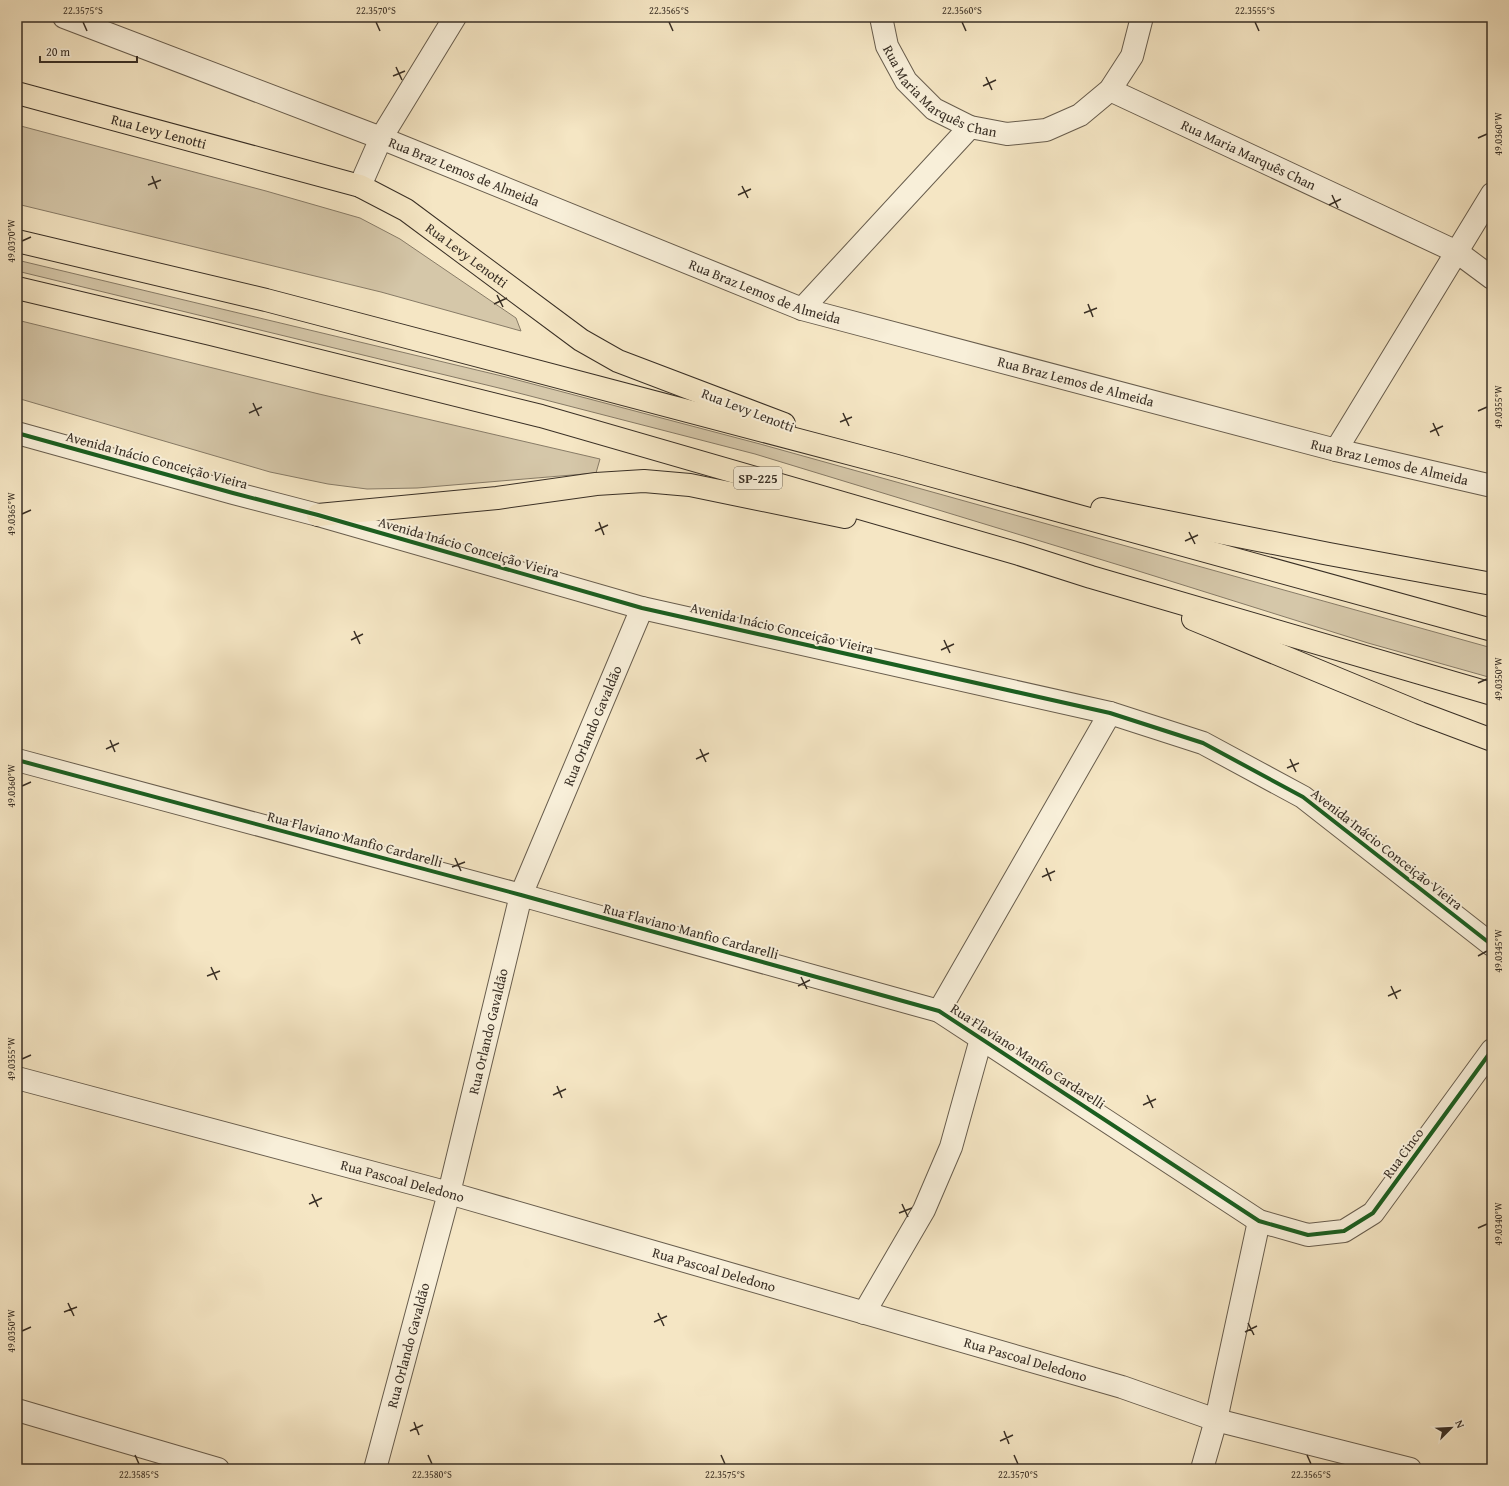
<svg xmlns="http://www.w3.org/2000/svg" width="1509" height="1486" font-family="'Gentium Book Plus',serif">
	<style>
		.green { fill: #d5c7a9; stroke: #877b67 }
		.lines { fill: none; stroke-linecap: round; stroke-linejoin: round }
		.street-casing { stroke: #685d4d; stroke-width: 24 }
		.highway-casing { stroke: #392f25; stroke-width: 24 }
		.street { stroke: #f8efd9; stroke-width: 22 }
		.highway { stroke: #f5e6c4; stroke-width: 22 }
		.cycleway-casing { stroke: #f8efd9; stroke-width: 6 }
		.cycleway { stroke: #1b5e20; stroke-width: 4 }
		.ticks { fill: none; stroke: #392f25; stroke-width: 1.5 }
		.labels { text-anchor: middle; stroke-width: 4; stroke-linejoin: round; paint-order: stroke }
		.shield { fill: #f8efd9; stroke: #72695b; stroke-width: 1 }
		.shield-label { font-size: 13px; font-weight: bold; fill: #392f25 }
		.street-label { font-size: 14px; fill: #392f25; stroke: #f8efd9 }
		.neatline { fill: none; stroke: #392f25; stroke-width: 1.5 }
		.ticks-label { font-size: 10px; text-anchor: middle; fill: #392f25 }
	</style>
	<rect width="100%" height="100%" fill="#f5e6c4"/>
	<filter id="stains"><feTurbulence type="fractalNoise" baseFrequency=".005" numOctaves="4"/><feColorMatrix values="0 0 0 0 .2 0 0 0 0 .09 0 0 0 0 .02 0 0 0 .5 -.17"/></filter>
	<radialGradient id="worn" r=".72"><stop offset=".6" stop-color="#630" stop-opacity="0"/><stop offset="1" stop-color="#630" stop-opacity=".3"/></radialGradient>
	<g class="green">
		<path d="M17 125 266 191 360 218 400 239 516 318 521 331 381 292 17 204Z"/>
		<path d="M17 260 506 377 760 444 1492 648V678L1368 643 1132 569 755 454 503 389 17 271Z"/>
		<path d="M17 320 319 394 600 459 596 473 417 488 367 489 328 484 270 472 17 398Z"/>
	</g>
	<g class="lines">
		<g class="street-casing">
			<g id="street">
				<path id="s1" d="M64 17 381 138 802 309 1336 450 1492 486"/>
				<path id="s2" d="M881 17 887 46 906 81 934 109 970 127 1007 134 1046 130 1080 115 1110 90 1132 56 1142 17"/>
				<path id="s3" d="M1110 90 1457 252 1492 278"/>
				<path d="M360 186 381 138 455 17"/>
				<path d="M802 309 970 127"/>
				<path d="M17 433 233 493 318 515 642 608 1110 713 1203 743 1303 797 1492 945"/>
				<path d="M1336 450 1492 194"/>
				<path d="M17 760 521 895 939 1011 1259 1221 1308 1235 1344 1231 1373 1213 1492 1050"/>
				<path d="M939 1011 1110 713"/>
				<path id="s4" d="M17 1078 449 1193 1122 1387 1216 1420 1410 1469"/>
				<path d="M864 1313 924 1210 951 1147 981 1039"/>
				<path d="M17 1410 218 1469"/>
				<path id="s5" d="M375 1469 449 1193 521 895 642 608"/>
				<path d="M1202 1469 1216 1420 1259 1221"/>
			</g>
		</g>
		<g class="highway-casing">
			<g id="highway">
				<path id="s6" d="M17 93 360 186 406 210 581 340 618 361 784 424"/>
				<path d="M17 241 266 300 897 466 1492 630"/>
				<path d="M17 288 211 334 541 416 1019 554 1091 577 1492 694"/>
				<path d="M1102 509 1329 554 1492 584"/>
				<path d="M318 515 497 498 596 484 644 481 690 485 845 517"/>
				<path d="M1193 619 1420 713 1492 740"/>
			</g>
		</g>
		<use href="#street" class="street"/>
		<use href="#highway" class="highway"/>
		<g class="cycleway-casing">
			<g id="cycleway">
				<path d="M17 433 233 493 318 515 642 608 1110 713 1203 743 1303 797 1492 945"/>
				<path d="M17 760 521 895 939 1011 1259 1221 1308 1235 1344 1231 1373 1213 1492 1050"/>
			</g>
		</g>
		<use href="#cycleway" class="cycleway"/>
	</g>
	<path class="ticks" d="M83 22 87 31M376 22 380 31M669 22 673 31M962 22 966 31M1255 22 1259 31M396 67 402 80M393 76 405 71M986 77 992 90M983 86 996 80M1478 138 1487 134M152 176 157 189M148 185 161 180M742 186 748 198M738 195 751 189M1332 195 1338 208M1329 205 1341 199M22 241 31 237M497 295 503 307M494 304 507 298M1088 304 1093 317M1084 313 1097 308M253 403 259 416M1478 411 1487 407M249 413 262 407M843 413 849 426M840 422 852 417M1433 423 1439 436M1430 432 1443 426M22 514 31 510M599 522 604 535M595 531 608 525M1189 532 1195 544M1185 541 1198 535M354 631 360 644M351 640 363 634M944 640 950 653M941 650 954 644M1478 683 1487 679M110 740 115 752M106 749 119 743M700 749 706 762M696 759 709 753M1290 759 1296 772M1287 768 1299 763M22 786 31 782M455 858 461 871M452 867 465 862M1046 868 1051 881M1042 877 1055 871M1478 956 1487 951M211 967 217 980M207 976 220 971M801 977 807 989M798 986 810 980M1391 986 1397 999M1388 996 1401 990M22 1059 31 1055M557 1086 562 1098M553 1095 566 1089M1147 1095 1153 1108M1143 1105 1156 1099M312 1194 318 1207M309 1204 322 1198M902 1204 908 1217M899 1213 912 1208M1478 1228 1487 1224M68 1303 74 1316M64 1312 77 1307M658 1313 664 1326M654 1322 667 1316M1248 1323 1254 1335M22 1331 31 1327M1245 1332 1257 1326M414 1422 419 1435M410 1431 423 1425M1004 1431 1009 1444M1000 1441 1013 1435M135 1455 139 1464M428 1455 432 1464M721 1455 725 1464M1014 1455 1018 1464M1307 1455 1311 1464"/>
	<g class="labels">
		<rect class="shield" x="734" y="467" width="48" height="22" rx="3"/>
		<g class="shield-label">
			<text x="758" y="483">SP-225</text>
		</g>
		<g class="street-label">
			<text dy="5" stroke="none"><textPath href="#s2" startOffset="103">Rua Maria Marquês Chan</textPath></text>
			<text dy="5" stroke="none"><textPath href="#s6" startOffset="147">Rua Levy Lenotti</textPath></text>
			<text dy="5" stroke="none"><textPath href="#s3" startOffset="153">Rua Maria Marquês Chan</textPath></text>
			<text dy="5" stroke="none"><textPath href="#s1" startOffset="429">Rua Braz Lemos de Almeida</textPath></text>
			<text dy="5" stroke="none"><textPath href="#s6" startOffset="483">Rua Levy Lenotti</textPath></text>
			<text dy="5" stroke="none"><textPath href="#s1" startOffset="753">Rua Braz Lemos de Almeida</textPath></text>
			<text dy="5" stroke="none"><textPath href="#s1" startOffset="1077">Rua Braz Lemos de Almeida</textPath></text>
			<text transform="translate(748 410) rotate(21)" y="5">Rua Levy Lenotti</text>
			<text transform="translate(157 460) rotate(15)" y="5">Avenida Inácio Conceição Vieira</text>
			<text dy="5" stroke="none"><textPath href="#s1" startOffset="1401">Rua Braz Lemos de Almeida</textPath></text>
			<text transform="translate(469 547) rotate(16)" y="5">Avenida Inácio Conceição Vieira</text>
			<text transform="translate(782 628) rotate(13)" y="5">Avenida Inácio Conceição Vieira</text>
			<text dy="5" stroke="none"><textPath href="#s5" startOffset="776">Rua Orlando Gavaldão</textPath></text>
			<text transform="translate(355 839) rotate(15)" y="5">Rua Flaviano Manfio Cardarelli</text>
			<text transform="translate(1387 849) rotate(38)" y="5">Avenida Inácio Conceição Vieira</text>
			<text transform="translate(691 931) rotate(15)" y="5">Rua Flaviano Manfio Cardarelli</text>
			<text dy="5" stroke="none"><textPath href="#s5" startOffset="452">Rua Orlando Gavaldão</textPath></text>
			<text transform="translate(1028 1056) rotate(33)" y="5">Rua Flaviano Manfio Cardarelli</text>
			<text transform="translate(1403 1153) rotate(-54)" y="5">Rua Cinco</text>
			<text dy="5" stroke="none"><textPath href="#s4" startOffset="399">Rua Pascoal Deledono</textPath></text>
			<text dy="5" stroke="none"><textPath href="#s4" startOffset="723">Rua Pascoal Deledono</textPath></text>
			<text dy="5" stroke="none"><textPath href="#s5" startOffset="128">Rua Orlando Gavaldão</textPath></text>
			<text dy="5" stroke="none"><textPath href="#s4" startOffset="1047">Rua Pascoal Deledono</textPath></text>
		</g>
	</g>
	<rect width="1509" height="1486" fill="none" stroke="#f5e6c4" stroke-width="44"/>
	<g transform="translate(1451 1428) rotate(66)" stroke="#f8efd9" stroke-width="3" paint-order="stroke">
	<path d="M0-3L7 15L0 10L-7 15Z" fill="#392f25"/>
	<text y="-6" font-size="11" font-weight="bold" text-anchor="middle" fill="#392f25">N</text>
	</g>
	<path d="M40 56v6h97v-6" fill="none" stroke="#392f25" stroke-width="2"/>
	<text x="46" y="56" font-size="12" fill="#392f25" stroke="#f8efd9" stroke-width="3" paint-order="stroke">20 m</text>
	<rect x="22" y="22" width="1465" height="1442" class="neatline"/>
	<g class="ticks-label">
		<text x="83" y="14">22.3575°S</text>
		<text x="376" y="14">22.3570°S</text>
		<text x="669" y="14">22.3565°S</text>
		<text x="962" y="14">22.3560°S</text>
		<text x="1255" y="14">22.3555°S</text>
		<text transform="translate(1498 134) rotate(-90)" y="4">49.0360°W</text>
		<text transform="translate(11 241) rotate(-90)" y="4">49.0370°W</text>
		<text transform="translate(1498 407) rotate(-90)" y="4">49.0355°W</text>
		<text transform="translate(11 514) rotate(-90)" y="4">49.0365°W</text>
		<text transform="translate(1498 679) rotate(-90)" y="4">49.0350°W</text>
		<text transform="translate(11 786) rotate(-90)" y="4">49.0360°W</text>
		<text transform="translate(1498 951) rotate(-90)" y="4">49.0345°W</text>
		<text transform="translate(11 1059) rotate(-90)" y="4">49.0355°W</text>
		<text transform="translate(1498 1224) rotate(-90)" y="4">49.0340°W</text>
		<text transform="translate(11 1331) rotate(-90)" y="4">49.0350°W</text>
		<text x="139" y="1478">22.3585°S</text>
		<text x="432" y="1478">22.3580°S</text>
		<text x="725" y="1478">22.3575°S</text>
		<text x="1018" y="1478">22.3570°S</text>
		<text x="1311" y="1478">22.3565°S</text>
	</g>
	<rect width="100%" height="100%" filter="url(#stains)"/>
	<rect width="100%" height="100%" fill="url(#worn)"/>
</svg>
